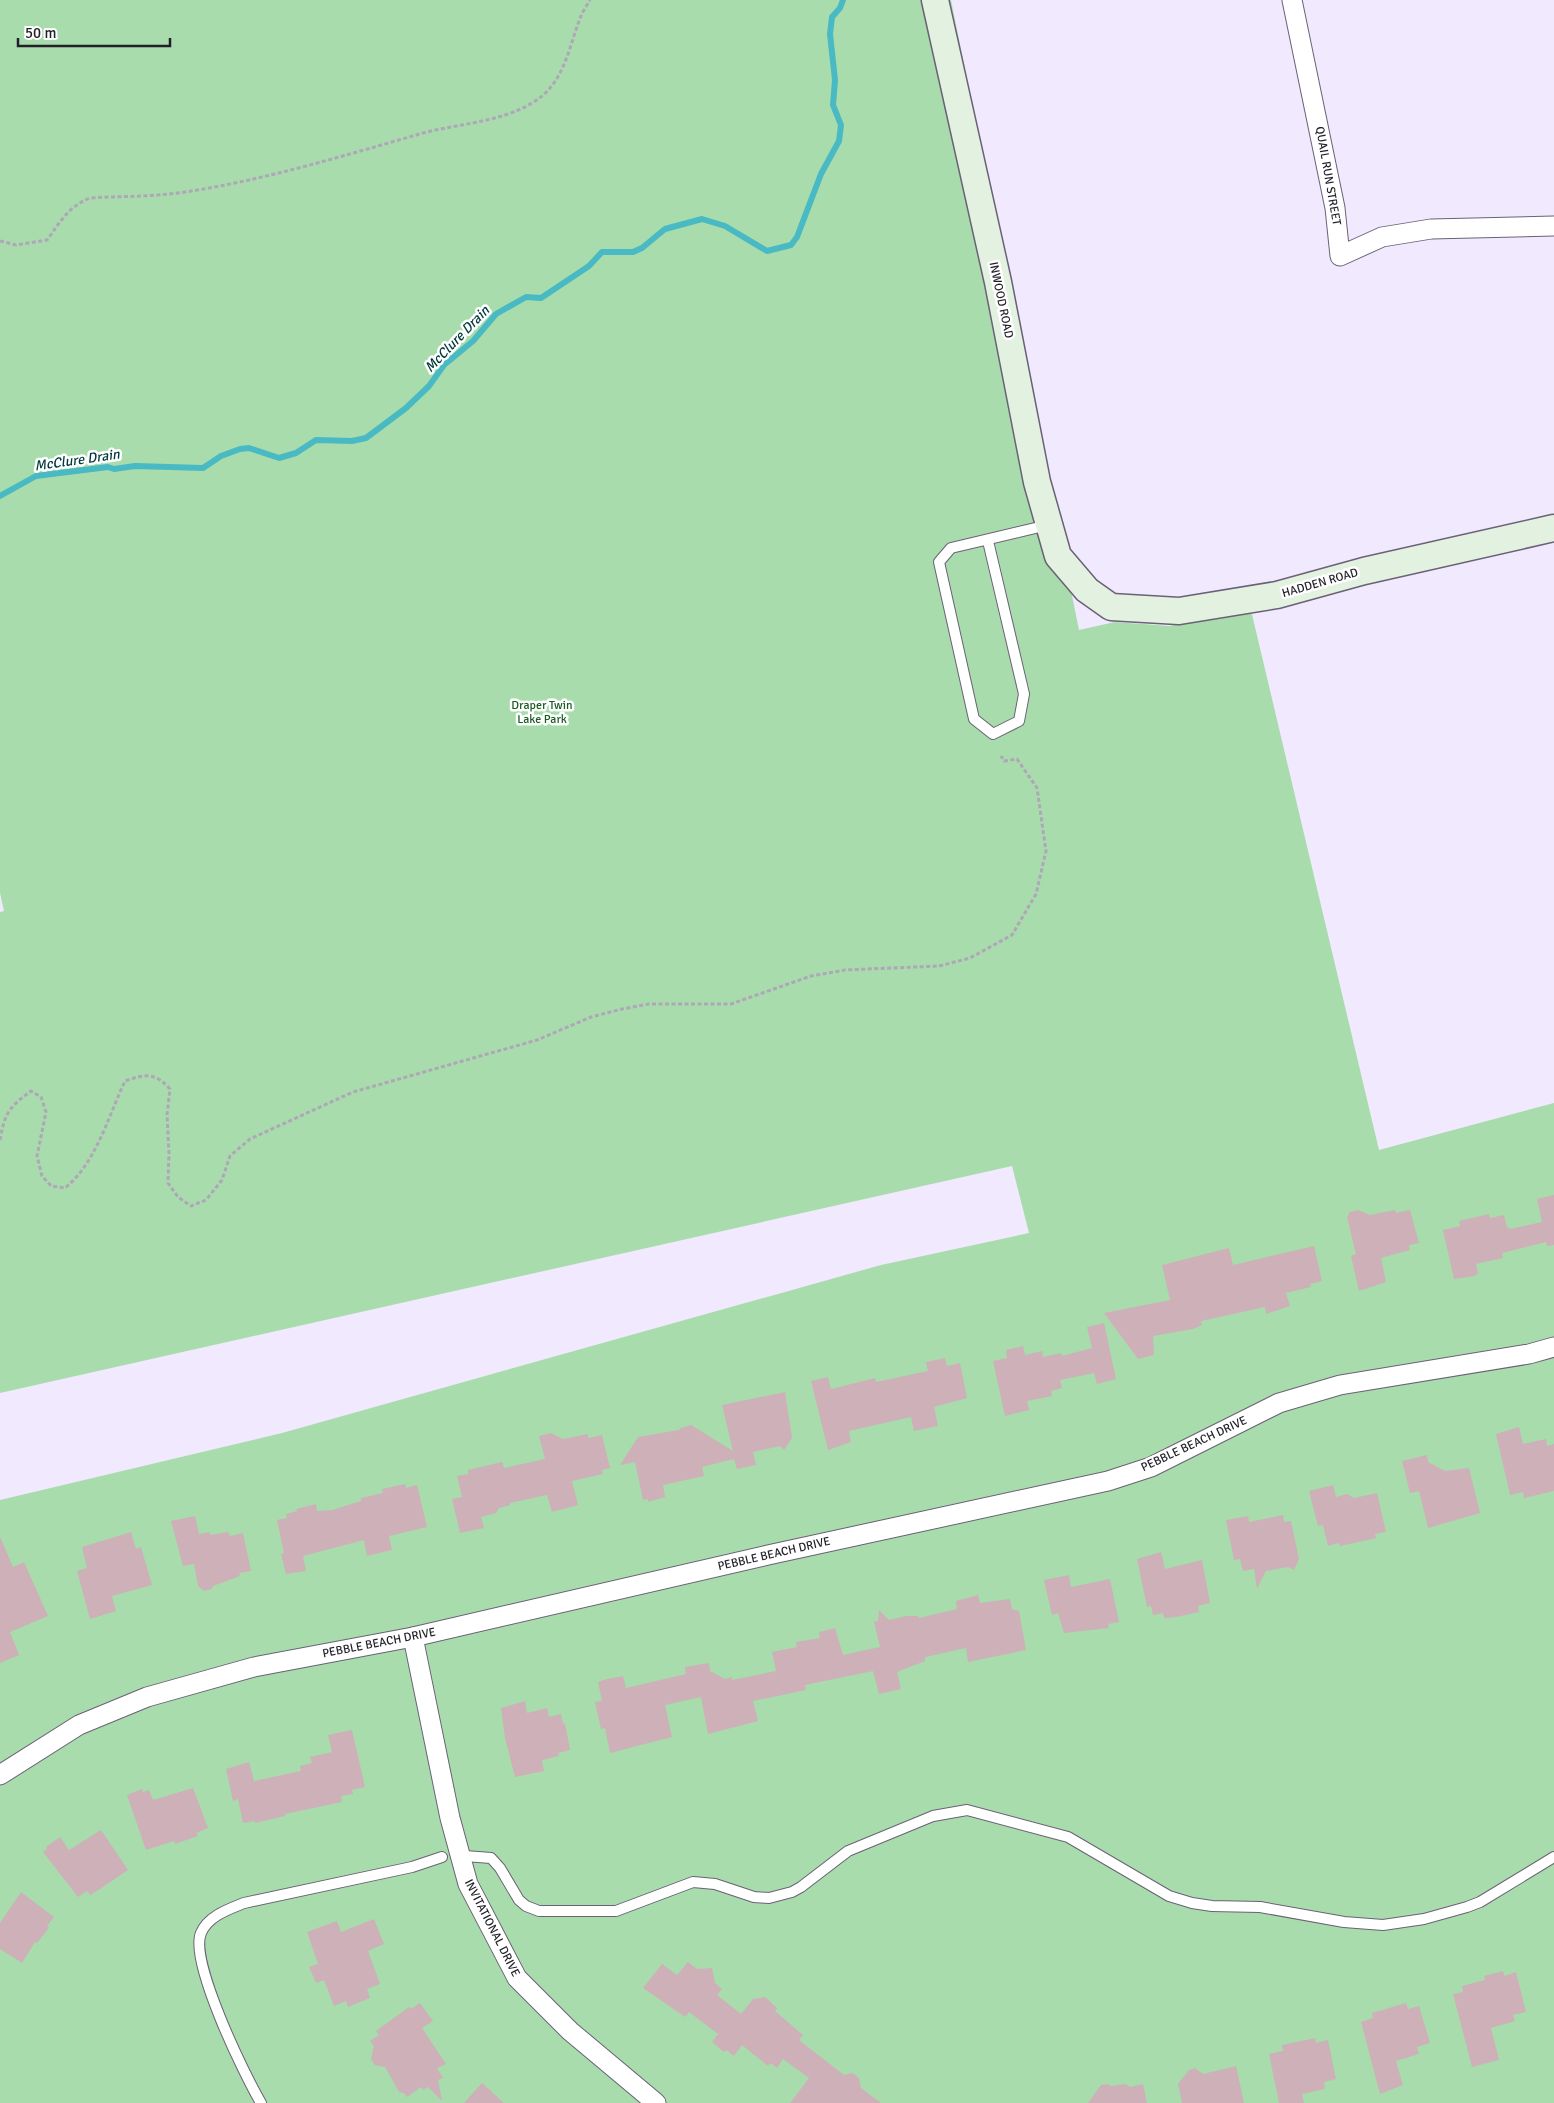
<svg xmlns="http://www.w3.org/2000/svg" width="1554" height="2103" font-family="Signika,sans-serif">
  <rect width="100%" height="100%" fill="#f1e9fd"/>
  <path fill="#a9dcac" d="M0,0H951L1079,630L1115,622L1170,626L1250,606L1379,1150L1554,1103V2103H0V1500L282,1433L881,1265L1029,1233L1012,1166L0,1393V912L4,911L0,893Z"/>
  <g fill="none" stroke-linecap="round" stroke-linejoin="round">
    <path stroke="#49bac3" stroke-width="6" d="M0,496L36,476L108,467L114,469L135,466L203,468L221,456L240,449L249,448L279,458L296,453L316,440L352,441L366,438L406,408L429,386L444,365L473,341L496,314L526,297L541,298L589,266L602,252H633L642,248L665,229L702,219L725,226L767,251L791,245L797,237L821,174L839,141L841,125L833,105L835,80L830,34L832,17L840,8L843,0"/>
  </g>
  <g fill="#cdb0b8">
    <path d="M1554,1195V1245L1547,1246L1546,1242L1502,1253L1503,1258L1476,1264L1478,1273L1475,1276L1454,1279L1443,1230L1460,1226L1459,1221L1489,1214L1490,1218L1504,1215L1507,1227L1510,1229L1542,1222L1537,1199Z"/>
    <path d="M1358,1210L1370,1215L1395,1210L1396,1213L1410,1210L1419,1243L1409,1245L1410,1250L1381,1258L1386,1282L1359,1291L1351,1256L1356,1254L1347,1217L1350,1212Z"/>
    <path d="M1314,1246L1322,1281L1310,1284L1311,1287L1286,1293L1290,1306L1266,1314L1265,1307L1201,1321L1202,1325L1193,1329L1153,1336L1154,1355L1138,1359L1104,1313L1170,1300L1162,1265L1229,1248L1233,1265Z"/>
    <path d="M1104,1323L1116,1379L1097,1384L1094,1373L1060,1380L1062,1388L1051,1391L1052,1396L1027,1401L1029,1410L1005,1416L993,1361L1007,1358L1006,1350L1023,1346L1025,1355L1042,1351L1043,1357L1061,1353L1062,1356L1092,1348L1087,1327Z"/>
    <path d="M945,1358L947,1366L960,1363L967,1398L934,1407L938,1426L914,1431L911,1417L849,1431L851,1442L828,1450L811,1381L828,1377L831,1389L875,1378L876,1382L928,1371L926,1362Z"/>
    <path d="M785,1392L792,1438L784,1450L780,1446L753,1452L756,1465L737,1469L734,1459L702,1467L704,1476L663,1485L665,1497L648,1502V1499L643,1500L635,1462L620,1465L638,1437L679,1430L681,1428L691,1425L733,1451L722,1405Z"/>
    <path d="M1519,1427L1523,1444L1546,1439L1547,1446L1554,1444V1491L1524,1498L1523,1492L1510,1495L1496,1434Z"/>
    <path d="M551,1433L563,1439L588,1434V1438L602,1435L610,1468L602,1470L603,1474L572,1481L578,1505L552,1512L547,1495L510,1503V1505L499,1508L496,1513L481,1517L484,1528L460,1533L452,1499L462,1497L457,1476L468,1474V1470L502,1462L504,1468L545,1459L539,1436Z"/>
    <path d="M1427,1455L1428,1462L1445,1471L1469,1468L1480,1513L1428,1528L1419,1491L1410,1493L1402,1461Z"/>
    <path d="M405,1484L406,1488L417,1485L427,1527L389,1536L392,1550L367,1556L364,1540L303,1556L306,1571L286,1574L281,1554L284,1553L277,1520L287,1518L286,1514L297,1511L296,1509L316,1504L317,1511L332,1510L361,1501V1498L383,1493L382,1489Z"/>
    <path d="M1333,1485L1336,1497L1347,1494L1354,1498L1377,1493L1386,1532L1375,1534L1376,1538L1340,1546L1339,1543L1328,1546L1323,1525L1318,1526L1309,1491Z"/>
    <path d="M1283,1515L1284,1522L1291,1521L1299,1559L1294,1570L1288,1567L1266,1571L1257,1589L1254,1569L1243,1571L1240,1559L1234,1560L1226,1520L1248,1516L1249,1522Z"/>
    <path d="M195,1516L199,1534L210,1532V1535L228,1532L230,1536L243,1533L251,1571L239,1573L240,1576L213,1586L212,1589L204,1591L198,1586L194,1564L183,1566L171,1521Z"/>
    <path d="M131,1532L136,1549L141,1547L152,1585L112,1596L116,1611L90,1619L77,1571L87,1568L82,1547Z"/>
    <path d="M0,1537L13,1567L24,1562L48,1616L10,1632L19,1655L0,1663Z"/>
    <path d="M1161,1552L1165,1569L1202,1560L1210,1603L1198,1606L1199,1612L1176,1617L1164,1618L1163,1613L1153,1615L1151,1606L1147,1607L1137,1559Z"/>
    <path d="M1069,1575L1071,1587L1110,1579L1119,1622L1108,1624L1109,1628L1064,1633L1058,1613L1052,1615L1044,1580Z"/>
    <path d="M978,1595L980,1603L1010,1599L1012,1609L1019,1611L1026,1650L968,1662L966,1648L925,1657V1661L897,1672L901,1689L879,1694L873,1671L805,1685L806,1690L753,1701L758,1721L708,1734L701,1697L665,1705L672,1737L610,1753L605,1728L601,1729L595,1702L602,1701L598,1682L607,1679L623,1676L626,1688L686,1674L685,1667L709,1663L710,1671L725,1679L732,1677V1680L776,1671L772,1652L797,1647L796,1642L820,1638L819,1632L835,1628L843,1655L880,1647L874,1622L878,1621L879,1610L889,1620L906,1616H918L919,1618L957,1609L956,1601Z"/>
    <path d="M525,1701L527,1713L547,1708L549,1717L561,1714L563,1724L565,1723L570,1750L558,1753L559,1756L542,1760L544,1771L515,1777L505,1738L501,1708Z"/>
    <path d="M352,1730L365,1787L352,1790L353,1794L341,1796L342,1802L285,1814V1816L255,1823V1821L243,1823L238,1799L233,1801L226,1769L249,1762L254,1781L301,1771L300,1766L312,1763L310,1757L332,1752L328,1735Z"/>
    <path d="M193,1788L208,1828L196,1833L198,1836L175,1844L174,1841L146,1850L127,1795L142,1789L143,1792L149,1790L153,1800Z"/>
    <path d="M101,1830L128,1870L100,1889L90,1895L87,1891L78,1897L43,1852L47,1849L46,1847L60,1837L69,1850Z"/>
    <path d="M21,1892L54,1917L47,1926L49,1928L37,1943L35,1942L22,1963L0,1949V1923Z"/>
    <path d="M374,1919L384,1944L368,1951L380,1984L367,1989L370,1998L348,2007L346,2001L334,2006L324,1980L316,1983L309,1967L318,1964L307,1932L337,1921L341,1932Z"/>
    <path d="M688,1962L697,1969L712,1968L715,1983L722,1989L717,1995L741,2014L753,1999L765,1997L777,2008L775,2011L803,2035L799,2040L844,2075L853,2073L859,2078L861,2088L881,2103H790L809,2078L783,2059L777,2068L771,2063L768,2066L742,2045L734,2056L726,2050L724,2052L712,2042L718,2034L689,2012L685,2017L643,1988L662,1964L677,1975Z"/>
    <path d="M1503,1971L1504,1976L1516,1972L1526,2012L1513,2015L1515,2021L1491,2028L1499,2060L1472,2067L1453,1994L1463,1992L1462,1986L1485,1980L1484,1976Z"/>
    <path d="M420,2003L433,2021L422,2028L446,2064L437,2068L443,2078L438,2080L442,2101L428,2087L423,2090L421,2087L407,2097L404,2093L399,2092L385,2067L375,2065L371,2059L374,2046L370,2041L379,2035L376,2031L409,2007L411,2009Z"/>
    <path d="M1406,2003L1408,2009L1419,2006L1430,2043L1417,2047L1419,2054L1396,2061L1403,2085L1380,2094L1361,2022L1373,2018L1372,2013Z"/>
    <path d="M1315,2038L1316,2043L1328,2040L1336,2079L1324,2082L1325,2089L1302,2094L1304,2103H1279L1269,2054L1283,2051L1282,2045Z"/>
    <path d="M1236,2066L1244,2103H1182L1178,2084L1189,2070L1195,2068L1203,2074Z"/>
    <path d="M482,2083L504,2103H464Z"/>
    <path d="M1108,2084L1111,2086L1125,2084L1130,2087L1143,2084L1147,2103H1088L1101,2085Z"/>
  </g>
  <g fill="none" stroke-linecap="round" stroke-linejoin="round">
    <defs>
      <g id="lane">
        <path d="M988,541L1024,694L1019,721L993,734L974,719L939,562L951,548L1048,525"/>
        <path d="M465,1856L491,1858L500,1868L519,1900L526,1906L539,1911H616L693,1882L715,1884L754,1897L769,1898L792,1892L801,1887L848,1851L933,1816L967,1810L1068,1837L1169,1896L1192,1903L1212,1906L1260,1907L1344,1922L1383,1925L1424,1919L1467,1907L1480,1902L1554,1857"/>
        <path d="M261,2103C244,2074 189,1961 201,1933C208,1916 229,1909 244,1903L412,1867L442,1857"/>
      </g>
      <g id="street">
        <path d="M1292,0L1335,208L1340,256L1382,237L1431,229L1554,226"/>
        <path d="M413,1637L450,1818L468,1884L517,1978L570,2031L656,2103"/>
        <path d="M0,1775L79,1725L147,1697L254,1667L413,1637L768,1555L1108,1481L1151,1467L1279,1403L1340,1385L1529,1354L1554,1347"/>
      </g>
      <path id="secondary" d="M935,0L998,282L1037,482L1058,556L1087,590L1111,607L1179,611L1277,595L1364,571L1554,528"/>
    </defs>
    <use href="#lane" stroke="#6a6176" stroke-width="12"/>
    <use href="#street" stroke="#6a6176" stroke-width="21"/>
    <use href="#secondary" stroke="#6a6176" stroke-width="29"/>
    <g stroke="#ada7b7" stroke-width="3" stroke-dasharray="4 2.5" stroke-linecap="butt">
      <path d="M0,241L16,245L47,240C60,222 69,206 90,198C122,196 153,197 185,192C260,181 343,156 416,135C452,124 500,123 532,103C565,84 568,48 581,16C583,11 587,5 590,0"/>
      <path d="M0,1140C5,1113 8,1108 31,1091L41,1097L46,1112L37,1156L42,1176L51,1186L65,1188C96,1163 108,1117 125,1081C145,1074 155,1072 170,1089L167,1115L169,1153L168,1183L178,1197L191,1206L206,1200L222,1180L230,1156L250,1139L353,1092L537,1040L591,1017L622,1009L649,1004H731L811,976L845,970L939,966L970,958L1012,935L1036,894L1046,851L1037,788L1017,759L1004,761L1001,756"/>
    </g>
    <use href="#lane" stroke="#fff" stroke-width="10"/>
    <use href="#street" stroke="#fff" stroke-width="19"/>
    <use href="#secondary" stroke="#e2f1e0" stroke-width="26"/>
  </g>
  <g text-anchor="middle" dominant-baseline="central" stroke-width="5" stroke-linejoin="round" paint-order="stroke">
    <g font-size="12" fill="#221f28" stroke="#fff">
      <text transform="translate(1328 176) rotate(80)">QUAIL RUN STREET</text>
      <text transform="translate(1001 300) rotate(78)">INWOOD ROAD</text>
      <text transform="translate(1320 583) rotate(-16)">HADDEN ROAD</text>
      <text transform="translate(1194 1444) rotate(-25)">PEBBLE BEACH DRIVE</text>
      <text transform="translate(774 1554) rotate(-13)">PEBBLE BEACH DRIVE</text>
      <text transform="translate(379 1643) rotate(-11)">PEBBLE BEACH DRIVE</text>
      <text transform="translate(492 1928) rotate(63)">INVITATIONAL DRIVE</text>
    </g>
    <g font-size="12" fill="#1a5a25" stroke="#fff">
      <text x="542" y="705">Draper Twin<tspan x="542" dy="14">Lake Park</tspan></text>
    </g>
    <g font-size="14" font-style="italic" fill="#00383b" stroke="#fff">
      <text transform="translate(457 339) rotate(-46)">McClure Drain</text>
      <text transform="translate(77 460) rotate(-8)">McClure Drain</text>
    </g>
  </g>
  <path d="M18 38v8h152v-8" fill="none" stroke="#221f28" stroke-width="2.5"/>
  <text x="25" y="38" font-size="15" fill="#221f28" stroke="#ffffff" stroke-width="4" paint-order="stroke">50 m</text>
</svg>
